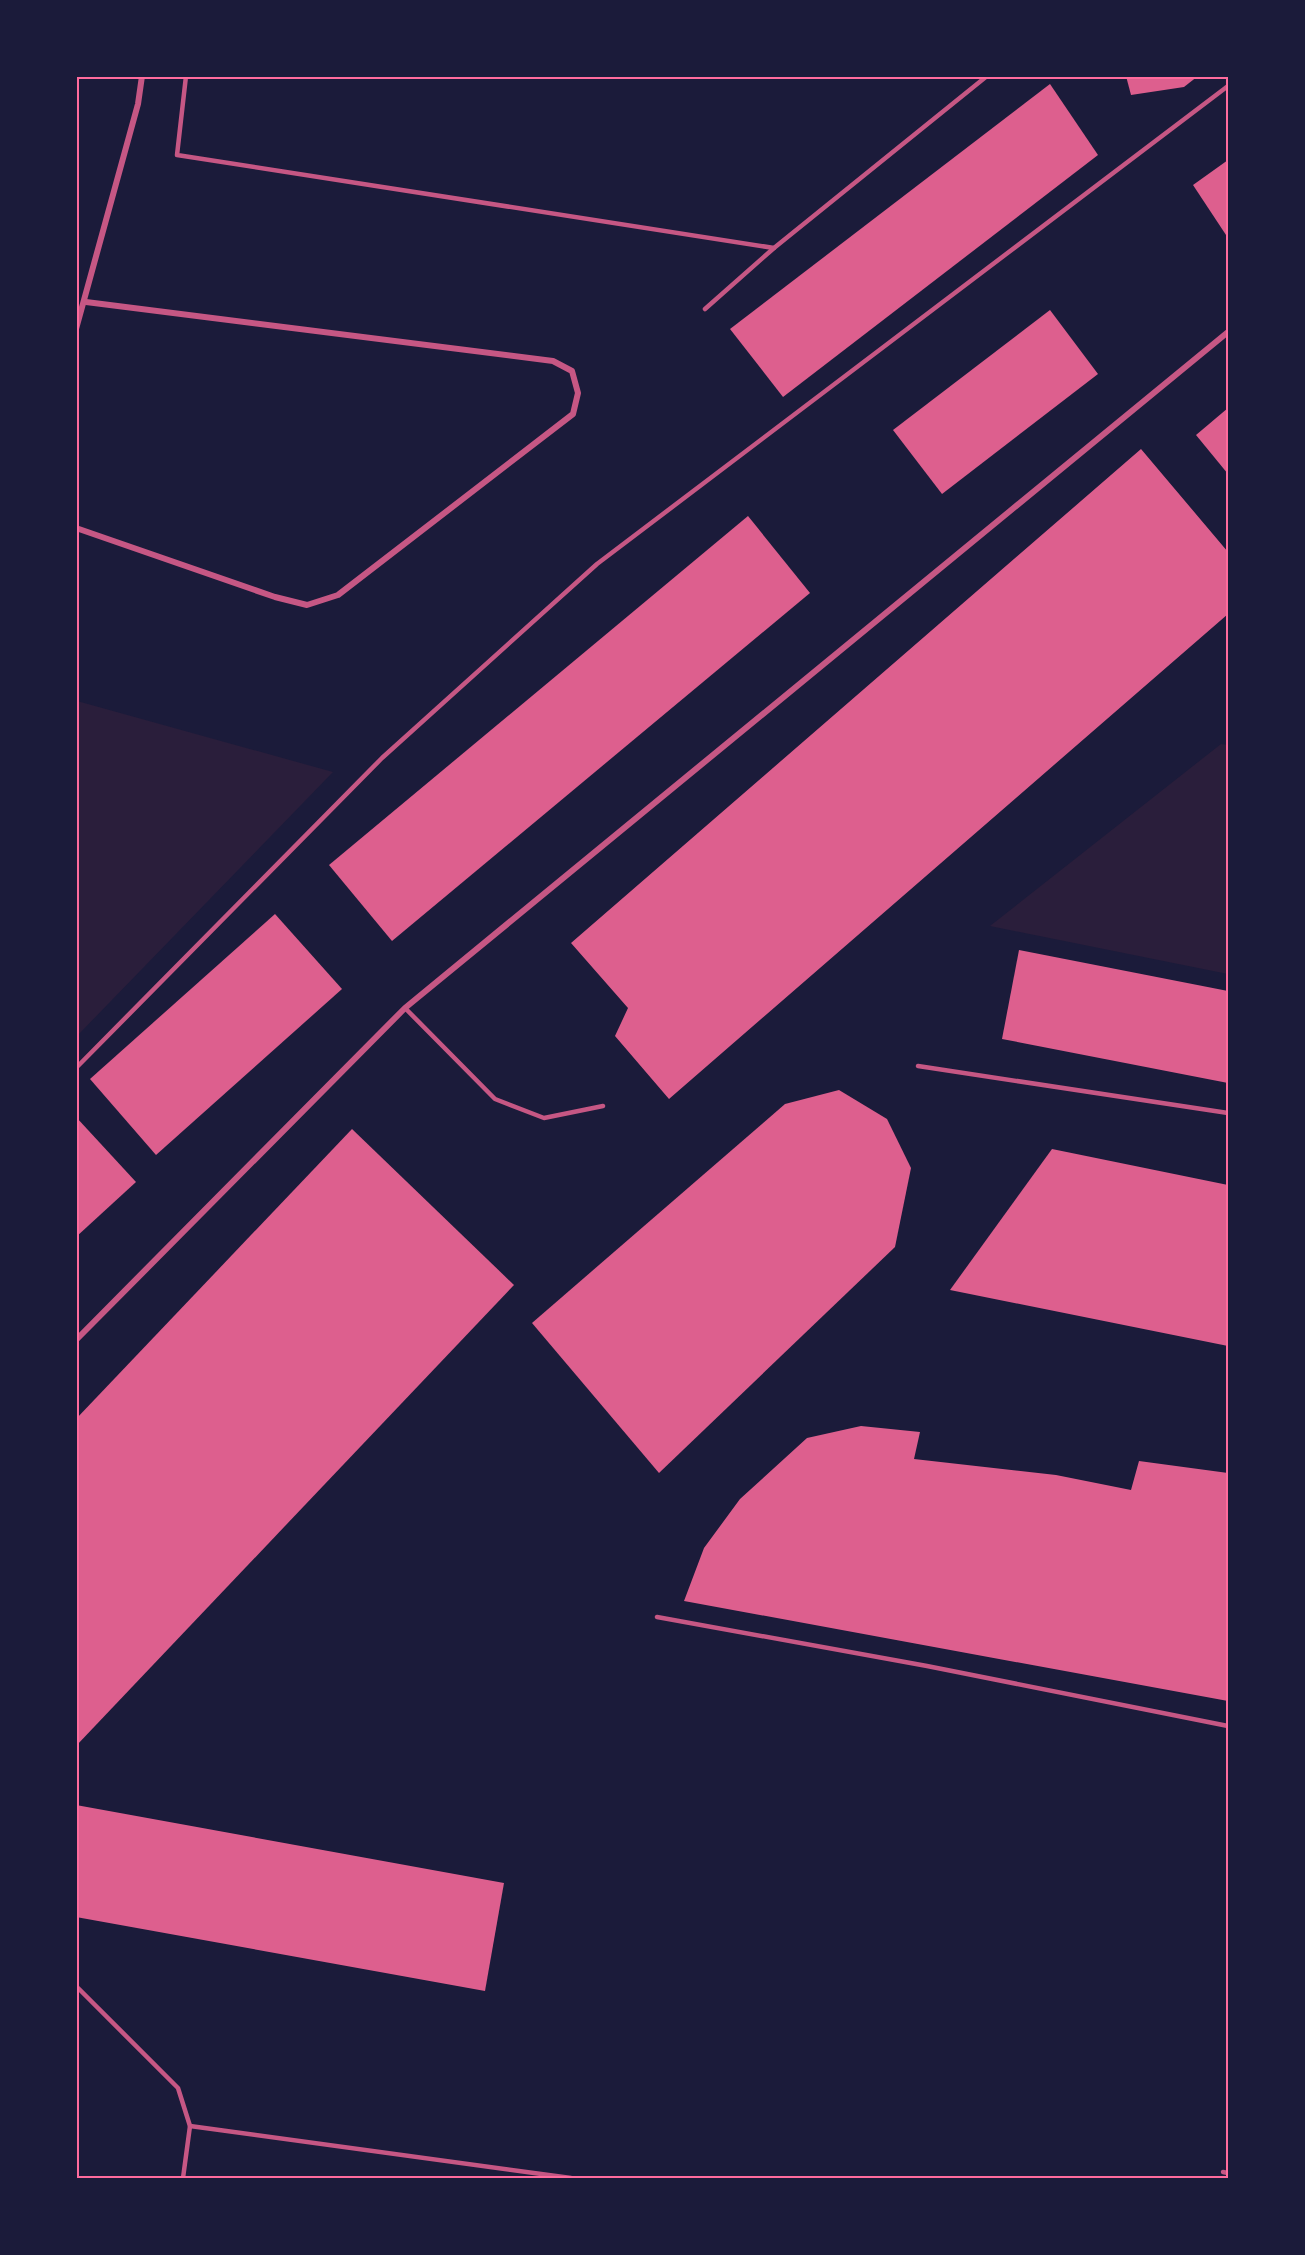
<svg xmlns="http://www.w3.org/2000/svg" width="1305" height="2255" font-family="'Times New Roman',serif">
  <rect width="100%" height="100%" fill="#1b1b3a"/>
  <g fill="#2a1e3b">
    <path d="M77,701L333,772L77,1036L76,701Z"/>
    <path d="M1221,744L1228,745V974L990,926Z"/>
  </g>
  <g fill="#dd5f8e">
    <path d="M1126,76H1198L1184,87L1131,95Z"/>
    <path d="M1050,84L1098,155L783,397L730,329Z"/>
    <path d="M1228,160V238L1193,185Z"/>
    <path d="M1050,310L1098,374L942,494L893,430Z"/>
    <path d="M1228,408V474L1196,435Z"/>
    <path d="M1141,449L1228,552V614L669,1099L615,1036L628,1008L571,943Z"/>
    <path d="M748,516L810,593L392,941L329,865Z"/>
    <path d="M275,914L342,989L156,1155L90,1079Z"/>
    <path d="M1019,950L1228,991V1083L1002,1039Z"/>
    <path d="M839,1090L887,1119L911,1168L895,1247L659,1473L532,1323L785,1104Z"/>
    <path d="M76,1117L136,1182L76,1237Z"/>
    <path d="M352,1129L514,1285L76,1746V1419Z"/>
    <path d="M1052,1149L1228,1185V1346L950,1290Z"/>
    <path d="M861,1426L920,1432L914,1459L1056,1475L1131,1490L1139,1461L1228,1473V1701L684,1601L704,1548L740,1499L807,1438Z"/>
    <path d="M76,1805L504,1883L485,1991L76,1917Z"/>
  </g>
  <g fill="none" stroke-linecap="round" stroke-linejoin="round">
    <g stroke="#c65784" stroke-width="4.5">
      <path d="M186,76L177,155L774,248"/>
      <path d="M705,309L774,248L987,76"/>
      <path d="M405,1008L495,1099L544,1118L603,1106"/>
      <path d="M918,1066L1228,1113"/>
      <path d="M76,1068L382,758L597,564L1228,86"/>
      <path d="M657,1617L927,1666L1228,1726"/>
      <path d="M76,1986L178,2088L190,2126L183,2178"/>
      <path d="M190,2126L571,2178"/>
      <path d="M1223,2172L1228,2173"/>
    </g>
    <g stroke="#c65784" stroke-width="6">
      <path d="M76,329L138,104L142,76"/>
      <path d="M76,528L275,597L307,605L338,595L573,414L578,393L572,371L553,361L86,302"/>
      <path d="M76,1340L405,1008L1228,332"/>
    </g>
  </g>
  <rect width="1305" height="2255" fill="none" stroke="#1b1b3a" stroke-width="156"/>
  <rect x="78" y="78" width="1149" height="2099" fill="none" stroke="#ff6b9d" stroke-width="2"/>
</svg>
